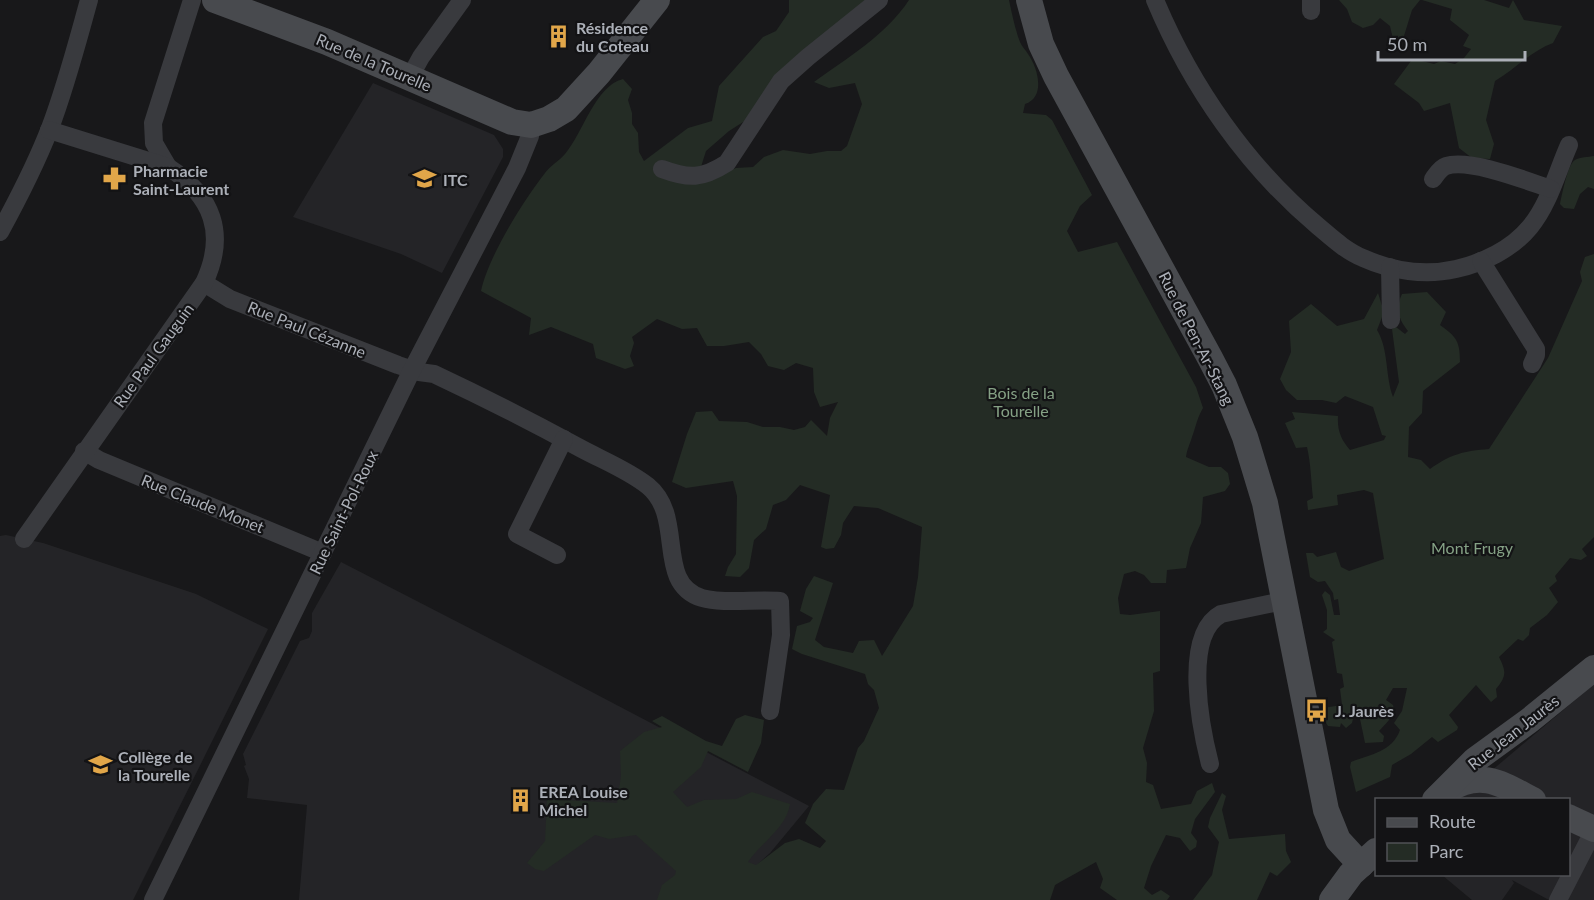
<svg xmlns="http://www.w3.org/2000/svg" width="1594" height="900" font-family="Lato,sans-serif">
  <rect width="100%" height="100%" fill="#18181a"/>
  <g fill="#242427">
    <path d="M373,83L494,135L503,149V157L442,273L401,254L293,217Z"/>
    <path d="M6,535L43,543L196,594L268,629L133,900H0V536Z"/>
    <path d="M341,562L510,649L809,806L770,853L719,900H299L307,805L247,798L249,779L244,766L246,765L243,754L300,641L309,638L312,631V613Z"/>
    <path d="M1594,684V900H1549L1512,880L1514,883L1502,900H1472L1442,875L1568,874V800L1458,799Z"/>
  </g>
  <g fill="#242c25">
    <path d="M789,0H868L751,117L729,131L706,151L700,170L715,177L736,168L753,167L764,157L783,150L810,154L827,151H841L847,146L862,104L855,83L829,88L814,82C847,58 886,35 909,0H1009C1012,14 1015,29 1020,42C1022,47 1026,50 1028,54C1038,68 1046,97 1025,104L1023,113L1046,115L1052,120L1092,195L1080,206L1067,231L1078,252L1117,242L1196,387L1203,408C1197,418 1196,426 1192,437C1190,444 1187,449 1186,457L1209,467H1221L1228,473L1230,484L1225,491L1203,497L1201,523L1190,548L1186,568L1167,570L1166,583H1151L1144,575L1135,571L1124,574L1118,598L1120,614L1130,615L1160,611V671L1153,673L1154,711L1143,748L1147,763L1146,782L1153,785L1161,809L1191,804L1197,791L1212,783L1215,792L1195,819L1191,833L1197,841L1196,847L1190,851L1180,838L1166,835L1151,866L1144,888L1152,895L1161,890L1170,896L1167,900H1117L1100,888L1103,879L1096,862L1055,885L1050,900H657L662,885L675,875L676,871L636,835L609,839L595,835L544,871L535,869L527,863L545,841L547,799L617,803L621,776L620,751L644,732L662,727L652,721L662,716L706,741L722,746L736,719L745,715L764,720L761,743L748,772L708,751L701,767L673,792L687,807L704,800L736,799L752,792L790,804C787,827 760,844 748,862L756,865L785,843L799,839L820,848L826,841L805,823L813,804L826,789L844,790L858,748L864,741L879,708L874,690L868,684L865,674L802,654L792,649L797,626L810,622L813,618L800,611L806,589L814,576L833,583L815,640L824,647L853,653L859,641L874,640L882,656L913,606L918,577L922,527L878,508L854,506L843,523L841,535L834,548L826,549L821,547L830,495L800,485L786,500L773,505L766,529L754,540L749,568L740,577L725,576L728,567L736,554L737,496L733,481L686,488L672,482L687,434L696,412L712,411L719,421L747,422L763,427H780L794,430L805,427L811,420L827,436L830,418L838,402L820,407L814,392L813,368L796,363L784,370L768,366L761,354L749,342L724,346H707L697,328L682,329L657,319L632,337L634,343L630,356L634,366L625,369L596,358L593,344L551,327L529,335L531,318L481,291C489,255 522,203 545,173C550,166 559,161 565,154C583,133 595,86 623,79L632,89L628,100L632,113V124L638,133L639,152L644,161L688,128L712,121L719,86L763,37L776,31L789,12Z"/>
    <path d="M1339,0H1420L1412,10L1403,39H1393L1390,26L1380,18L1373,25L1363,28L1352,22L1347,9Z"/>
    <path d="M1422,0H1484L1509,8L1513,0L1524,20L1562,26L1553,43C1531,51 1515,69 1495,81L1486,120L1494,144L1490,159L1472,158L1459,148L1450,103L1424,111L1419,103L1394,84L1411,61L1418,60L1434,64L1441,61L1455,64L1464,58L1471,49L1463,46L1469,35L1450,20L1452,9Z"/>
    <path d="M1594,156V189L1588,187L1580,194L1574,209L1564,208L1560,204C1562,195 1568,163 1575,160C1580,157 1588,157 1594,156Z"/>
    <path d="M1594,254V537L1582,549L1587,556L1581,560L1570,558L1555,576L1557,581L1549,588L1558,602L1547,615L1530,628L1529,635L1523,641L1518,639L1499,657C1506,671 1507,676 1496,689L1497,697L1491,702L1476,685L1449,715L1458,727L1457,730L1438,742L1432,737L1411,754L1392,765L1390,777L1356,792L1350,767L1351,762C1371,754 1392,752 1400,730L1394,723L1402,711L1407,688H1393L1386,700L1393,705C1396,715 1386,723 1379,731L1384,736L1383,742L1365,743L1359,714H1354L1352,723L1346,728L1341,723L1340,727L1328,726C1324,720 1319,716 1323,708L1342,705L1340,689L1344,687L1342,674L1337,673L1332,642L1335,640L1323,632L1327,629V610L1322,595L1325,591L1330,595L1334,615H1340L1338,599L1334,600L1333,593L1325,581L1318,582L1310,577L1306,553H1313L1317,557L1336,552L1341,567L1349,571L1384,559L1373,493L1364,490L1337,495L1338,505L1308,510L1307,501L1313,498C1311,481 1311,464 1307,447L1296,448L1285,423L1295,419L1292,412L1338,416C1337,430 1341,440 1350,450L1384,440L1386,436L1382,435L1373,407L1345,396L1336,403L1322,400H1297L1286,390L1280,379L1291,352L1289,321L1311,304L1337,326L1364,319L1378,293L1384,312L1377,330C1389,350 1385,375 1393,397L1399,382L1392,329L1396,327L1405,334L1408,331C1399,320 1395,309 1402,294L1427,292L1446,312L1440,325C1457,337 1460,342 1460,362L1423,391L1422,413L1409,427L1408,457L1421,460L1430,469C1451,454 1464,451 1489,449L1548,358L1582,281L1580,272L1585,257Z"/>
    <path d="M1222,793L1226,796L1222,810L1229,839L1285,834L1286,851L1291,862L1277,876L1270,872L1257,900H1193L1212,875L1219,842L1208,827L1210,818Z"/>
  </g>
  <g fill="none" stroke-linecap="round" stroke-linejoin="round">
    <g stroke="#393a3e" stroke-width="18">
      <path d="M1155,0C1191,86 1247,167 1319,227C1332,238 1346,251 1363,258C1392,271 1425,276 1456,269C1483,263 1512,249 1530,227C1549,204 1557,172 1569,145"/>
      <path d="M1311,11V0"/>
      <path d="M410,77L421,57L462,0"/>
      <path d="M168,167L154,143L153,123L192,0"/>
      <path d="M662,169C689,179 702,179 727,163L781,81L808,57L879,0"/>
      <path d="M1433,179C1437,174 1440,168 1446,166C1469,158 1527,181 1551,189"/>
      <path d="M0,232C18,199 36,164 50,128C66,86 77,43 89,0"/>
      <path d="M1481,261L1536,349V355L1532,364"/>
      <path d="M1390,267L1391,320"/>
      <path d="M204,283L230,299L398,365L419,372L434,374C483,397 532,422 580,448C602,460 628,470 648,486C686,517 654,583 702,598C722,604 757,599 780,601L781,635L770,711"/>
      <path d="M84,451L99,460L323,553"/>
      <path d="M24,539L204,283C227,234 213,196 168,167L49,130"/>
      <path d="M557,555L517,534L564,439"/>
      <path d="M1210,764C1201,729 1182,635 1221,614L1283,601"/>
      <path d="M153,900L412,370L517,168L530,136L531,125"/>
      <path d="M1558,900L1594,830"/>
    </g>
    <g stroke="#484a4e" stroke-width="26">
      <path d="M215,0L327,42L512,122L531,125L549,119L566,109L599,73L657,0"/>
      <path d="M1029,0L1041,44L1056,76L1210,358L1224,385L1245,437L1265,503L1326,810L1338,840L1361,865"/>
      <path d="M1448,790C1481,769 1502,784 1533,800"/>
      <path d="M1435,800L1475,760L1530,720L1594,668"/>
      <path d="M1568,817L1594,829"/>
      <path d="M1332,900L1351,874L1376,851"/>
    </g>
  </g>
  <defs>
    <symbol id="building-bare" viewBox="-9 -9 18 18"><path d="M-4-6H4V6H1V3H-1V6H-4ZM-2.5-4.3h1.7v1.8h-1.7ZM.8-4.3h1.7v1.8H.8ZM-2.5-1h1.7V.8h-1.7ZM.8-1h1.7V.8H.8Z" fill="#e1a649" stroke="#131315" stroke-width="2.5" paint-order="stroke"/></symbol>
    <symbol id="pharmacy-bare" viewBox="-9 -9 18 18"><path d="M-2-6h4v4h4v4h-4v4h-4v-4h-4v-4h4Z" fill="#e1a649" stroke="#131315" stroke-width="2.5" paint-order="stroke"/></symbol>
    <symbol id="school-bare" viewBox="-9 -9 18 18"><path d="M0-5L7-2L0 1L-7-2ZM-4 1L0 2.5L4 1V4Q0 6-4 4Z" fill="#e1a649" stroke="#131315" stroke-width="2.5" paint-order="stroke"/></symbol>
    <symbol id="bus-bare" viewBox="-9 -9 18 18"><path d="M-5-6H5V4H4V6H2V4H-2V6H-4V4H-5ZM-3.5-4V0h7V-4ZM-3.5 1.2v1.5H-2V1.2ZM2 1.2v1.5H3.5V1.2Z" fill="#e1a649" stroke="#131315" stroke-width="2.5" paint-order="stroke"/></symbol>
  </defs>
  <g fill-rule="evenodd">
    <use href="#building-bare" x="542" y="20" width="33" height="33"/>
    <use href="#pharmacy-bare" x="98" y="162" width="33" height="33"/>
    <use href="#school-bare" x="408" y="162" width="33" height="33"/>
    <use href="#bus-bare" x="1300" y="694" width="33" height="33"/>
    <use href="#school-bare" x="84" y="748" width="33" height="33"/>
    <use href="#building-bare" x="504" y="784" width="33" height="33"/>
  </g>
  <g text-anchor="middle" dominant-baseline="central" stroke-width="4.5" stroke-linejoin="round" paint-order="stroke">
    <g font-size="16" font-weight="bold" fill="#acb0b8" stroke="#131315" text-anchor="start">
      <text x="576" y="27">Résidence<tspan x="576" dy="18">du Coteau</tspan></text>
      <text x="133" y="170">Pharmacie<tspan x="133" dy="18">Saint-Laurent</tspan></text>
      <text x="443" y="179">ITC</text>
      <text x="1335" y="710">J. Jaurès</text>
      <text x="118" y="756">Collège de<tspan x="118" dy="18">la Tourelle</tspan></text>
      <text x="539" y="791">EREA Louise<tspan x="539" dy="18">Michel</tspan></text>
    </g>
    <g font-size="16" fill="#acb0b8" stroke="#131315">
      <text transform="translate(374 62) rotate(23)">Rue de la Tourelle</text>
      <text transform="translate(307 329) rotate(22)">Rue Paul Cézanne</text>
      <text transform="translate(1197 338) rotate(63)">Rue de Pen-Ar-Stang</text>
      <text transform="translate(153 355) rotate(-54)">Rue Paul Gauguin</text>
      <text transform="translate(203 503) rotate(22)">Rue Claude Monet</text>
      <text transform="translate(343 512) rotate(-64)">Rue Saint-Pol-Roux</text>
      <text transform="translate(1513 732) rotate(-38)">Rue Jean Jaurès</text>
    </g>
    <g font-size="16" fill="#85a185" stroke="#131315">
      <text x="1021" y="392">Bois de la<tspan x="1021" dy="18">Tourelle</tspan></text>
      <text x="1472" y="547">Mont Frugy</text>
    </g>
  </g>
  <rect x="1375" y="798" width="195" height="78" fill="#131315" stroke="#505256" stroke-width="1.5"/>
  <rect x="1387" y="818" width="30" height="9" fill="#484a4e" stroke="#505256" stroke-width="1.5"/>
  <text x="1429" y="828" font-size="18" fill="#acb0b8">Route</text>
  <rect x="1387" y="843" width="30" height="18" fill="#242c25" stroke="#505256" stroke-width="1.5"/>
  <text x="1429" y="858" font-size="18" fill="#acb0b8">Parc</text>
  <path d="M1378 51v9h147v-9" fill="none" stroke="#acb0b8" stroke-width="3"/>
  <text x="1387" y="51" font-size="18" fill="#acb0b8" stroke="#131315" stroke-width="4.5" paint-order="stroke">50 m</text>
</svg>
